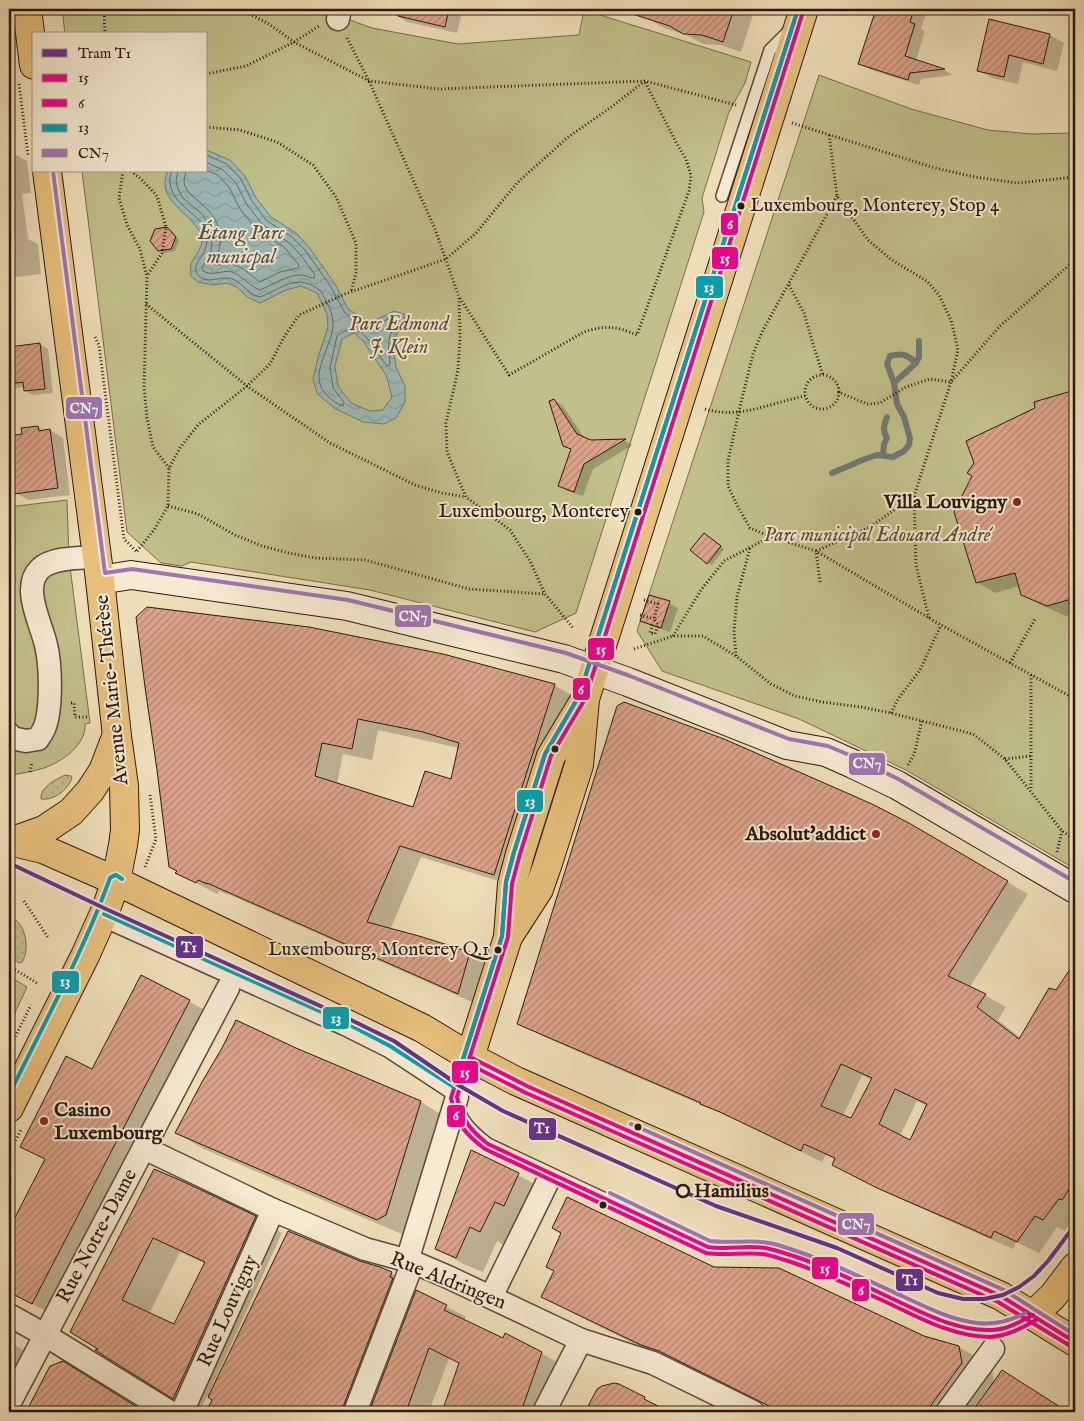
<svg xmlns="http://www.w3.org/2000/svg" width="1084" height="1421" font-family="'IM FELL English',serif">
  <defs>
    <pattern id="garden-dots" width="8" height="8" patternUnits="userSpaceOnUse" patternTransform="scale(1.25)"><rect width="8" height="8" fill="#c1c08a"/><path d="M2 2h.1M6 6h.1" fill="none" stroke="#a6a476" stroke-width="1.8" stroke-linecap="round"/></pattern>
    <pattern id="water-waves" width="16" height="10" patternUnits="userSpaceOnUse" patternTransform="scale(1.25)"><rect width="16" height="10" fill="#9dbab8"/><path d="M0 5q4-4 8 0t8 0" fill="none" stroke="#879f9d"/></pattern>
    <pattern id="building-hatch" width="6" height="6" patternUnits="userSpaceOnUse" patternTransform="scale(1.25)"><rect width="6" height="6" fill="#dda38a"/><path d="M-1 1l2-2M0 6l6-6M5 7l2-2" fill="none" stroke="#b3846f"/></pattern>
  </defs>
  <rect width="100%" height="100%" fill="#efdfb9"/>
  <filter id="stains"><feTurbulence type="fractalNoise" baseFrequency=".004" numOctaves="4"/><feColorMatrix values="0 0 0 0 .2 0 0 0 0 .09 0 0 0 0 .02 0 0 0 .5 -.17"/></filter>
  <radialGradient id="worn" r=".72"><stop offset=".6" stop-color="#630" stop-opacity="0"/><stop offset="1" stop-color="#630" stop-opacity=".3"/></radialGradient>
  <g fill="#c1c08a" stroke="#766c4c">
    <path d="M62,9H320L372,28L458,44L579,35L584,10L751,62L745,83L729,112L702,198L704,212L576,613L535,632L370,590L191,562L182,566L161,563L127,532L82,171H206V34H65Z"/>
    <path d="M819,75L911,109L988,130L1031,134L1075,133V869L906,770L799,719L662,671L637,631Z"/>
    <path d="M67,500L69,559L90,723L85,724C87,744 62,762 44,768C33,772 20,773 9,776V507Z"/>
    <path d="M9,976L27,987L9,1026Z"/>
  </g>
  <g fill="url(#garden-dots)" stroke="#766c4c">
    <path d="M65,775L71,776L72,778C68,790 53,801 41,799C40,787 55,780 65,775Z"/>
    <path d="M13,918C26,925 30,950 22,962L19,963C5,956 9,935 9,922L11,919Z"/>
  </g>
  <path fill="url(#water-waves)" stroke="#6f7974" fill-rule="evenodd" d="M206,150L230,160L245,176L256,198L271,217L296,233L309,247L335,284L348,309L365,320H375L394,311L404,314L405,322L396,335L393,348L396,367L405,386V402L396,418L384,424L363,422L334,408L317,393L313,379L319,354L328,327L327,314L317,293L301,286L286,290L260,303L247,297L237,287L227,283L213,285L198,282L191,276C191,272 190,268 191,264C195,254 204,248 202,236C202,234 199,230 198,229C186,210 155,198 168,171H206ZM354,333L363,341L386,375L392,397L383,410L370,411L351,403L338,386L335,366L342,339Z"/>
  <g fill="#0003" fill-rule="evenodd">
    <path d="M396,9H463L457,33L407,22L394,14Z"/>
    <path d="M648,9H755L741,52L721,45L703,44L687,35L664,28L645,17Z"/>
    <path d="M871,9H927L921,29L925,31L916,61L944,70L953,75L921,79L919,85L871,70L860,64L876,12Z"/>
    <path d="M990,21L1050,35L1064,43L1057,71L1023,62L1018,84L992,78L978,70Z"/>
    <path d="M9,151L27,161L31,193L22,194L28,239L38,244L41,274L9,278Z"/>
    <path d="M167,228L172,231L179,240L175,251L164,253L159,250Z"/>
    <path d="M40,344L48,349L53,393L33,395L25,391V387L9,389V348Z"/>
    <path d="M1075,391V613L1066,616L1041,605L1022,594L1020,586L995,593L977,582L1037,409L1035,403Z"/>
    <path d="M554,400L563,406L585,439L590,441H625L633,445L593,469L583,496L568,491L559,486L572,449Z"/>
    <path d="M38,427L45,431L50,430L63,438L70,495L28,500L16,493L15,486L9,485V452H10L9,437L23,435Z"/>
    <path d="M708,537L724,549L712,565L708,563Z"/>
    <path d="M669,603L678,608L670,632L651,626L642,621Z"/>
    <path d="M554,685L575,697L515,886L421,857L390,930L469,953L490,965L479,1005L228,894V895L219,891L217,894L177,873L178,870L146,687ZM378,730L459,748L452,781L414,809L337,784L343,754L372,760Z"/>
    <path d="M908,824L1028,894L970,987L1006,1007L998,1020L1021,1038L1056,992L1075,964V1217L1065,1231L1057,1227L1039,1253L1016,1242L1013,1249L900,1199L855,1177L836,1160L826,1155L822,1162L743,1123L540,1035L519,1023ZM862,1075L872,1080L852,1120L843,1116ZM917,1101L927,1106L910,1141L900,1136Z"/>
    <path d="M142,977L205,1010L48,1312L9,1292V1232L46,1160L38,1155L92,1071Z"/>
    <path d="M295,1049L421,1102L449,1119L406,1236L204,1149L176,1133Z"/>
    <path d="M472,1152L518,1175L545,1190L506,1246L497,1241L483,1272L463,1264L436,1248Z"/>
    <path d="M154,1171L255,1217L282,1233L209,1393L211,1394L359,1262L391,1273L411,1284L364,1412H208L214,1399L208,1395L199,1412L98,1351ZM180,1252L206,1264L175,1326L149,1314Z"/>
    <path d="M714,1268L924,1337L959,1347L992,1366L994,1383L1028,1387L1068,1412H780L693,1370L675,1364L576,1315L543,1296Z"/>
    <path d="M417,1291L466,1317L464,1321L503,1339L541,1353L560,1364L544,1412H443L460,1363L449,1358L429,1412H370Z"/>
    <path d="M9,1342L23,1350L26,1359L9,1392Z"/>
    <path d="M51,1367L83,1374L144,1412H28Z"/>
    <path d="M598,1390L644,1399L669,1412H586Z"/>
  </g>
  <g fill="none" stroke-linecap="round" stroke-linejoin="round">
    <g stroke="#646964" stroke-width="1">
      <path d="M172,171C171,175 169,178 170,182C172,207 202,213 207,234C208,238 206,248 204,252C201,259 190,268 199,276C208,284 218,277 228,278C238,279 243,287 250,292C253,295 256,296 260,297C283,288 297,272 321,291C327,303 334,313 333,327C331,348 307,377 327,395C332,400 336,404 343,406L344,402L333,388L330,367L337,336C341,333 350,327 356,329C365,331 380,357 386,365L389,366L390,363C389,353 387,343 391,333C394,328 398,324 400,318L395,316L375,325L363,324L345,313L331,287L305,250L292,237L267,221L252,201L241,179L227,164L206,155"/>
      <path d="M178,171L176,181L178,189L183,198L203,215L213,232L211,252L202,268L203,271C207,273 211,274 215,273C221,273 226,270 232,272C243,276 249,286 260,290C273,285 287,274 303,275C307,276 310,278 314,278L315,275L300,254L288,242L263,225L247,205L236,183L223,170L206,162"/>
      <path d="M186,171C185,177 183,182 185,186C189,196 200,201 207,209C221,223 225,244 214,262L215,265C219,265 223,264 228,264C241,264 250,275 260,282L280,272L298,268L299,265L284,247L257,230L240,209L229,187L218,175L206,170"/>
    </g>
    <g stroke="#6f7974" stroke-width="6">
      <path d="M894,383L887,364L890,356C902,353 907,354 916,363"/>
      <path d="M883,455L884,444L887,438C882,430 884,425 887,417"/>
      <path d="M832,473L865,459L877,455L893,457L904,451L909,445L910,438L907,428L904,417L897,404L894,383L916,363L919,357V341"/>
    </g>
  </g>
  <g fill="url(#building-hatch)" stroke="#2a180f" fill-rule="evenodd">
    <path d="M398,9H449L445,27L398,16Z"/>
    <path d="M629,9H734L723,42L702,35L683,34L670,26L629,13Z"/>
    <path d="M876,9H914L910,22L915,24L905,56L945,69L910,73L908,80L858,64Z"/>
    <path d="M989,19L1050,34L1043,64L1009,55L1004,77L977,71Z"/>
    <path d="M167,227L176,237L171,249L158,251L150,241L155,229Z"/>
    <path d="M40,343L45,389L24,391L23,382L9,384V347Z"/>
    <path d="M1075,390V598L1047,606L1021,595L1015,573L976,583L954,512L972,476L967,473L974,463L966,441L1035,408L1034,402Z"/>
    <path d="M554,399L577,434L591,440L626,439L584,464L574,492L558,486L571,449L563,446L549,401Z"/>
    <path d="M38,426L39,431L50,429L58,488L14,494L12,478L9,479V436L22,434L21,428Z"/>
    <path d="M704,533L721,546L707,564L690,550Z"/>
    <path d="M649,595L670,601L661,628L640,621Z"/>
    <path d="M147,607L309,627L443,654L555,684L494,875L400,846L367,922L419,936L470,952L458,994L207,883V884L198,880L196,883L175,873L177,871L169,867L157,770L145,687L136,617ZM358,719L423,732L459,743L451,779L425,771L413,807L315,776L322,743L352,749Z"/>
    <path d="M624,702L724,739L872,804L909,823L1008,881L948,976L986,994L977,1007L1019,1039L1049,988L1056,990L1075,962V1181L1062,1200L1059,1199L1043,1220L1035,1216L1017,1242L994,1231L991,1238L967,1227L877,1188L832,1165L835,1158L804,1144L801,1151L720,1112L700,1104L701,1103L517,1024L617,706ZM841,1064L872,1078L851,1118L821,1106ZM895,1089L927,1104L910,1140L879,1124Z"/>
    <path d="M141,975L190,1000L32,1304L9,1292V1229L45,1159L20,1147L66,1056L92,1069Z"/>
    <path d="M236,1020L296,1048L421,1101L386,1215L377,1220L175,1133L202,1082L222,1048Z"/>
    <path d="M471,1150L519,1173L504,1206L495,1202L480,1232L470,1227L456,1258L435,1249Z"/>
    <path d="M154,1169L182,1181L256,1216L173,1399L95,1350L98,1349L70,1332ZM153,1238L205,1262L174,1324L122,1300Z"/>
    <path d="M567,1197L714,1267L779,1268L924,1336L959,1346L962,1363L926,1412H781L659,1351L641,1345L541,1297L554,1271L546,1267L561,1233L552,1228Z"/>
    <path d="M288,1231L360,1261L380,1267L392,1272L390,1277L393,1278L343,1407L342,1412H206L212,1400L208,1397Z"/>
    <path d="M416,1290L447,1305L444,1310L503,1338L505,1333L542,1352L521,1412H442L459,1363L429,1348L406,1412H369Z"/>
    <path d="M63,1361L145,1412H26L50,1366Z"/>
    <path d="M1002,1370L1068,1412H972Z"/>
    <path d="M614,1383L619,1384L645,1397L644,1399L670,1412H585L597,1389L602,1386Z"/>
  </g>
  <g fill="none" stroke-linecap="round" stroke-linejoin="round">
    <defs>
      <g id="lane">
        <path d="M722,196L770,50L790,30"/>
        <path d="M101,920L343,1029L387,1051L457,1097"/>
        <path d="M470,1057C467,1067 457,1089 457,1098C456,1118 474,1133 488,1144L708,1247C728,1251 746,1246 765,1248C772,1249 780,1252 787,1254C827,1267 864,1286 902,1303C925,1314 959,1330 985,1330C1002,1330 1017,1325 1031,1316"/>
      </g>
      <g id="street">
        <path d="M338,19L340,9"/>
        <path d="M9,734L12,738L26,741L38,739C40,736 42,733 44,729C52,710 51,666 46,645C41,623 21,587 40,569C52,557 81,558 96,557"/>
        <path d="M144,1148L273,1210L365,1249L413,1262L448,1277L581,1340L653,1363L753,1412"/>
        <path d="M407,1261L457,1097"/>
        <path d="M491,1297L547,1183"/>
        <path d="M9,1315L45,1335L170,1412"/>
        <path d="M9,1404L228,988"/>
        <path d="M182,1412L273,1210"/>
        <path d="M355,1412L413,1262"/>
        <path d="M548,1412L546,1408L581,1340"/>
        <path d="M947,1412L993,1349"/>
      </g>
      <path id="secondary" d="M100,580L131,575L347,606L564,659L628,682L787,745L826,752L853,764L897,785L1075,889"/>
      <g id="primary">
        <path d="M27,9L34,65"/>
        <path d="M9,841L43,849L116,881L422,1028L470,1057L516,1081L1001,1296L1075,1342"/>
        <path d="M13,841L44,830L71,812L90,791L103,771L116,737"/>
        <path d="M508,937L539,889L548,863L579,765L585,699L804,9"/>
        <path d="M470,1057L508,937L512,884L520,854L551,756L581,706"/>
        <path d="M9,1108L85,956L106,909L116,881L123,845L125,830L124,786L117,736L100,580L47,171"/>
        <path d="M1033,1315L1053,1296L1075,1267"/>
      </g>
    </defs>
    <use href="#lane" stroke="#5b4a3a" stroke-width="14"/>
    <use href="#street" stroke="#5b4a3a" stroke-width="25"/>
    <use href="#secondary" stroke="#2a180f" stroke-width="30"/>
    <use href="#primary" stroke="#2a180f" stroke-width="30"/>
    <g stroke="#2a180f" stroke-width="3" stroke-dasharray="1 2.5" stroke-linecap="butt">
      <path d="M104,9L105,34"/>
      <path d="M240,9L269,24L294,42L369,81L439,89L645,81L736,105"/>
      <path d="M347,38L369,81L435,229L459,297L460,337L458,370L446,423L447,452L466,497L510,530L530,561L545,594L574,629"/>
      <path d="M206,74L246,66L294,42L319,26"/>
      <path d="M19,84L28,155"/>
      <path d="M792,123L935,168L975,177L1017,183L1075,177"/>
      <path d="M206,127L240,130L277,142L313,165L336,197L356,243V273L351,292"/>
      <path d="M123,171L119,198L127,225L140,249L147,277L144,387L147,418L153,447L169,468"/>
      <path d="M131,171L141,179L157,196L166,227L162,253L147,276"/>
      <path d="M837,196L762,332L753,354L739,411L728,461V486L737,505L750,528L771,537L816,551L941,625L1075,699"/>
      <path d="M789,285L804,313L813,344L823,375"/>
      <path d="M460,298L509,375L584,332C605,325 616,326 637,335L689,191L691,176L686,159L677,144L645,82"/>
      <path d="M146,304L247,386L330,443L415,485L442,493L466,497"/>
      <path d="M95,337L99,345L124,539L136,551"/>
      <circle cx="822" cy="392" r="17"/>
      <path d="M838,392L867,404L880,403L906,387L930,379L951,382L1000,326L1075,260"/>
      <path d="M705,409C739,420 773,402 805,396"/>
      <path d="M914,496L916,565L929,618"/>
      <path d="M168,506L198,514L235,535L262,546L289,553L315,558L365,560L469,589L545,594"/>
      <path d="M137,551L154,530L168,506L169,468L180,448L198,425L247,386L270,364L284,337L299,315L345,294L446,259L476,233L517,183L567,138L610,108L645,81"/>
      <path d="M820,582L816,551L870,527L914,496L951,382L958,350L951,320L939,295L928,282L892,260L868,240L837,196L829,134"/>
      <path d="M644,600L658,604L654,619L658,625L655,634L650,633L653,624"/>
      <path d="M640,615L654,619"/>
      <path d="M673,636L701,590L724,561L770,537"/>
      <path d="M634,649L673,636H703L736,656L771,684L795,696L822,702L861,707L891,713L973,734L1005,759L1062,831L1075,840"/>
      <path d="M736,656L734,632L737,597L750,548"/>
      <path d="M1010,663L1035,619"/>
      <path d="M1031,675V789"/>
      <path d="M71,703H74L75,717H89"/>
      <path d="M891,713L898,699L920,670L941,625"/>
      <path d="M1005,759L1031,756"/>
      <path d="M908,765L914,755L922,720"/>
      <path d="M30,772L32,762"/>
      <path d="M1057,852L1062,831"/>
      <path d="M145,867L156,839L150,795"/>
      <path d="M24,901L49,939"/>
      <path d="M9,966L37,983"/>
      <path d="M9,1049L31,1005"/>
      <path d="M9,1153L21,1130"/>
    </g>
    <use href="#lane" stroke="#f5ead2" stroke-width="11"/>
    <use href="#street" stroke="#f5ead2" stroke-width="22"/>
    <use href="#secondary" stroke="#f5ead2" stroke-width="28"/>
    <use href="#primary" stroke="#e8c07c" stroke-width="28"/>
    <defs>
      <g id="bus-1">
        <path d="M804,9L585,699L551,756L520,854L512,884L508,937L457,1097C462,1120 470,1130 488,1144L708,1247C727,1250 746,1245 765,1248C771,1249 778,1251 784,1253C821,1264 857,1282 893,1299C923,1313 956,1331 990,1330C1006,1330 1020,1322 1033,1315"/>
        <path d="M470,1057L527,1086L1001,1296L1075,1342"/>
      </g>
      <g id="bus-2">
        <path d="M798,9L579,696L545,754L514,852L506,882L502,936L451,1098C456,1123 465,1134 485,1149L706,1253C725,1256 744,1252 763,1254C770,1255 778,1258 785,1260C820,1271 853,1287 886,1302C918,1317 953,1337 990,1337C1007,1336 1022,1328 1036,1320"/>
        <path d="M467,1063L524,1092L998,1302L1072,1347"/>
      </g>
      <g id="bus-3">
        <path d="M104,914L346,1023L390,1046L454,1087L502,936L506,882L514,852L545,754L579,696L798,9"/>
        <path d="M9,1095C44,1023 83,953 110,878L113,876L116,875L122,879"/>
      </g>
      <g id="bus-4">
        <path d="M53,171L105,573L132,569L348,600L566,653L630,676L789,739L828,746L856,758L900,780L1075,882"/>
        <path d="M631,1124L1004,1290L1075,1335"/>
        <path d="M610,1193L710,1241C733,1244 756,1238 778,1245C821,1258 861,1277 902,1296C926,1307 951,1320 977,1323C994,1325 1010,1321 1025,1313"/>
      </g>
    </defs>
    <use href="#bus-1" stroke="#f5ead2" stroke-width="8"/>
    <use href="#bus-2" stroke="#f5ead2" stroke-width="8"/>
    <use href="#bus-3" stroke="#f5ead2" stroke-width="8"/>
    <use href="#bus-4" stroke="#f5ead2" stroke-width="8"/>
    <use href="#bus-1" stroke="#ed028c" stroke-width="4"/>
    <use href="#bus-2" stroke="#ed028c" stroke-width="4"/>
    <use href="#bus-3" stroke="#069fb1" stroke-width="4"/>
    <use href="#bus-4" stroke="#9e76b3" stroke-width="4"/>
    <defs>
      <path id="tram-1" d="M9,863L106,909L347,1018L394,1041L460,1086L503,1111L716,1206L837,1248L938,1293L963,1299H984L1003,1295L1019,1287L1034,1276L1048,1261L1075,1225"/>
    </defs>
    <use href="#tram-1" stroke="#f5ead2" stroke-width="8"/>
    <use href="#tram-1" stroke="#64318f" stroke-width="4"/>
  </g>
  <g fill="#2a180f" stroke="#f5ead2" stroke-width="2">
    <circle cx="741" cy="206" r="4.5"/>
    <circle cx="638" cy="512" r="4.5"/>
    <circle cx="555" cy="749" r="4.5"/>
    <circle cx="498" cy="950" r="4.5"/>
    <circle cx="638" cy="1127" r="4.5"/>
    <circle cx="603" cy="1205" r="4.5"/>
  </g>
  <g fill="#8f2418" stroke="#f5ead2" stroke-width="2">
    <circle cx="1017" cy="502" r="5"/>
    <circle cx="876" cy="834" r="5"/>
    <circle cx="44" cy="1121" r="5"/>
  </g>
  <circle fill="#f5ead2" stroke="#2a180f" stroke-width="2.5" cx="683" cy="1191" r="6"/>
  <g text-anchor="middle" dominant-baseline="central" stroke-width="4" stroke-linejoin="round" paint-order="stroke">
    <g font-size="19" fill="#2a180f" stroke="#f5ead2" text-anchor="end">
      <text x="750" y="206" text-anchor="start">Luxembourg, Monterey, Stop 4</text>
      <text x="629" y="512">Luxembourg, Monterey</text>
      <text x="489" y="950">Luxembourg, Monterey Q.1</text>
    </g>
    <g font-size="20" font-style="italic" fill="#574a34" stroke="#f5ead2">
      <text x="399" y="324">Parc Edmond<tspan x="399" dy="23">J. Klein</tspan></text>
      <text x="877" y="535">Parc municipal Edouard André</text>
    </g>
    <g font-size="20" font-weight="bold" fill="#2a180f" stroke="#f5ead2" text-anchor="end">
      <text x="1007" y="502">Villa Louvigny</text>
      <text x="866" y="834">Absolut'addict</text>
      <text x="54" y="1110" text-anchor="start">Casino<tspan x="54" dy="23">Luxembourg</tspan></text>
    </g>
    <g font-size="20" fill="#2a180f" stroke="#f5ead2">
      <text transform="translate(112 690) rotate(-96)">Avenue Marie-Thérèse</text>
      <text transform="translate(97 1236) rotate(-62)">Rue Notre-Dame</text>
      <text transform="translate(448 1281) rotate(22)">Rue Aldringen</text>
      <text transform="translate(228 1311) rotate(-66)">Rue Louvigny</text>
    </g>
    <g font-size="20" font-weight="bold" fill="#2a180f" stroke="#f5ead2" text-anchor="start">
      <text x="694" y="1191">Hamilius</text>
    </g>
    <g font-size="21" font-style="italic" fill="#52514a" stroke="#f5ead2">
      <text x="241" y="233">Étang Parc<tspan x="241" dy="24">municpal</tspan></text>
    </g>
  </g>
  <g stroke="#f5ead2" stroke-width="2">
    <rect x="720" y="212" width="19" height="24" rx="5" fill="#ed028c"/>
    <rect x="711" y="246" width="28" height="24" rx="5" fill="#ed028c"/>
    <rect x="695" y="275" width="29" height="24" rx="5" fill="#069fb1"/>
    <rect x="65" y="396" width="38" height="24" rx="5" fill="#9e76b3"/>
    <rect x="394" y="604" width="38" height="24" rx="5" fill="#9e76b3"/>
    <rect x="587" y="637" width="28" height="24" rx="5" fill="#ed028c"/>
    <rect x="572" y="677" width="19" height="24" rx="5" fill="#ed028c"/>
    <rect x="848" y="752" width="38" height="24" rx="5" fill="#9e76b3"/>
    <rect x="516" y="789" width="28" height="24" rx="5" fill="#069fb1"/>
    <rect x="175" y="935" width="29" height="24" rx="5" fill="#64318f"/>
    <rect x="51" y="970" width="29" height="24" rx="5" fill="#069fb1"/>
    <rect x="322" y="1006" width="28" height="24" rx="5" fill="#069fb1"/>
    <rect x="451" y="1060" width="28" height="24" rx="5" fill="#ed028c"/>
    <rect x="446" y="1104" width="20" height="24" rx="5" fill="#ed028c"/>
    <rect x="528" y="1117" width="29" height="24" rx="5" fill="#64318f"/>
    <rect x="837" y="1212" width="38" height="24" rx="5" fill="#9e76b3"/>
    <rect x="811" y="1256" width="28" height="24" rx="5" fill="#ed028c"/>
    <rect x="895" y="1268" width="29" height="24" rx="5" fill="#64318f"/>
    <rect x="851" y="1278" width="19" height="24" rx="5" fill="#ed028c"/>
  </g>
  <g font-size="14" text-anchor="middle" font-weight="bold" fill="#fff">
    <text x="730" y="229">6</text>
    <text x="725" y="263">15</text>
    <text x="709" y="292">13</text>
    <text x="84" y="413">CN7</text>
    <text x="413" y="621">CN7</text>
    <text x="601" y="654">15</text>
    <text x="581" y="694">6</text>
    <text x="867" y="768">CN7</text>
    <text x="530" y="806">13</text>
    <text x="189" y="952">T1</text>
    <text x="65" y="986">13</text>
    <text x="336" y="1023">13</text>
    <text x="465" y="1077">15</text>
    <text x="456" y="1120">6</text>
    <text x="542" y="1133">T1</text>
    <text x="856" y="1229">CN7</text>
    <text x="825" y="1273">15</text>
    <text x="910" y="1285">T1</text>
    <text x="861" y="1295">6</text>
  </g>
  <rect width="1084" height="1421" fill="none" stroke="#efdfb9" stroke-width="30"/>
  <rect x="10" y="10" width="1064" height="1401" fill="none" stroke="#2a180f" stroke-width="2.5"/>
  <rect x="15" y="15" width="1054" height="1391" fill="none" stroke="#2a180f"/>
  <rect x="32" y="32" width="175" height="140" fill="#f5ead2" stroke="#a49684"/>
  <rect x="42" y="49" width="25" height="8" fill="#64318f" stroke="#a49684"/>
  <text x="78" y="58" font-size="15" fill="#2a180f">Tram T1</text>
  <rect x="42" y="74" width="25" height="8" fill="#ed028c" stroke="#a49684"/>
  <text x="78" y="82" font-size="15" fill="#2a180f">15</text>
  <rect x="42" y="99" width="25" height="8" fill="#ed028c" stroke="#a49684"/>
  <text x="78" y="108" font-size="15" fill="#2a180f">6</text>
  <rect x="42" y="124" width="25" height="8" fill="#069fb1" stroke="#a49684"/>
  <text x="78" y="132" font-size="15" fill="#2a180f">13</text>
  <rect x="42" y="149" width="25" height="8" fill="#9e76b3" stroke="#a49684"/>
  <text x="78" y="158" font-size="15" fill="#2a180f">CN7</text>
  <rect width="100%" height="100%" filter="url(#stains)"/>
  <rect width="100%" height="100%" fill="url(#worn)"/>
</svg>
